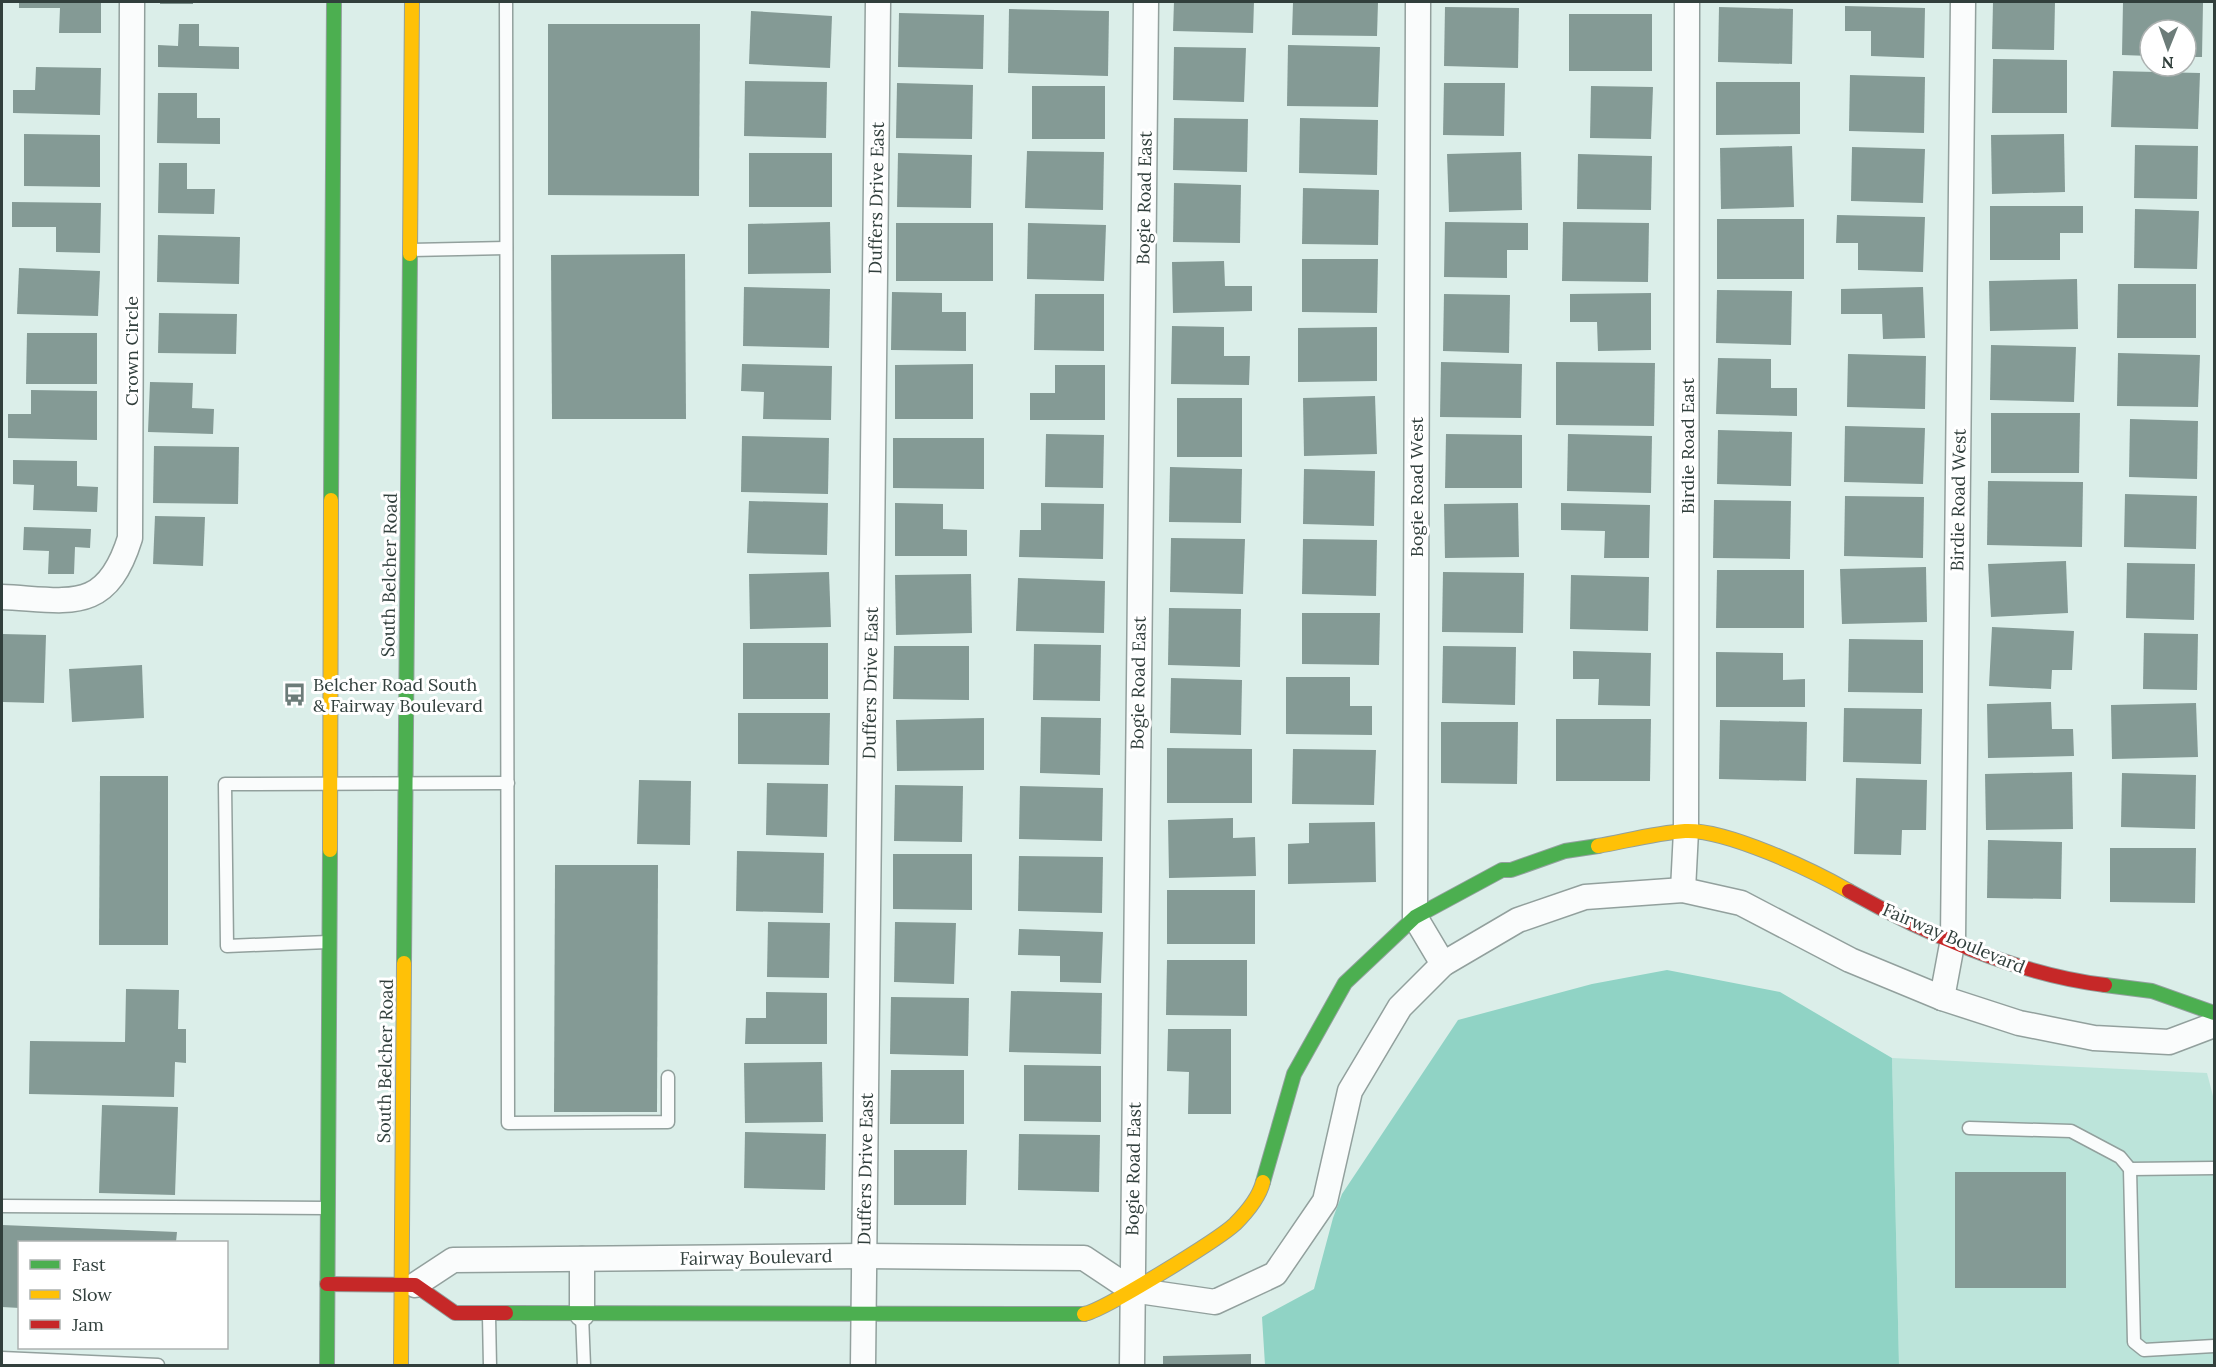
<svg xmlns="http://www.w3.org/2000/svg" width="2216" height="1367" font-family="Lora,serif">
  <rect width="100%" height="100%" fill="#dbeee9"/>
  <path fill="#bce4da" d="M1892,1058L2207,1073L2214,1100L2213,1365H1899Z"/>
  <path fill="#90d3c5" d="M1667,970L1780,992L1892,1058L1899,1365H1265L1262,1317L1314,1289L1333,1218L1342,1194L1458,1020L1592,984Z"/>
  <g fill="#849a95">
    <path d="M19,2H101V33H59L60,8H19Z"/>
    <rect x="160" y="2" width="33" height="2"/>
    <path d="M1174,2H1254L1253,33L1173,31Z"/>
    <path d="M1293,2H1378L1377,36L1292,35Z"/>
    <path d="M1993,2H2055L2054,50L1992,49Z"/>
    <path d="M2123,2L2203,3L2202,57H2186V30H2150V56L2122,55Z"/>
    <path d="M1845,6L1925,8L1924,58L1871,56V31H1845Z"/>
    <path d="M1445,7L1519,8L1518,68L1444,66Z"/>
    <path d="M1719,7L1793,9L1792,64L1718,62Z"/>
    <path d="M1009,9L1109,11L1108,76L1008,73Z"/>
    <path d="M751,11L832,16L830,68L749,64Z"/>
    <path d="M899,13L984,15L983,69L898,67Z"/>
    <rect x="1569" y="14" width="83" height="57"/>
    <path d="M179,24H199V46L239,47V69L158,67V45L178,46Z"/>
    <path d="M548,24H700L699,196L548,195Z"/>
    <path d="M1288,45L1380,47L1378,107L1287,106Z"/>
    <path d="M1174,47L1246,48L1244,102L1173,100Z"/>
    <path d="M1993,59L2067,60V113H1992Z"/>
    <path d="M36,67L101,68L100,115L13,113V90H35Z"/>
    <path d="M2113,71L2200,73L2198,129L2111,127Z"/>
    <path d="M1850,75L1925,77L1924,133L1849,131Z"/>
    <path d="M745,81L827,82L826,138L744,136Z"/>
    <path d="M1716,82H1800V134L1716,135Z"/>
    <path d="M897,83L973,85L972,139L896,138Z"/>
    <path d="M1444,83H1505L1504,136L1443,135Z"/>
    <rect x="1032" y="86" width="73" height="53"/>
    <path d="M1591,86L1653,87L1651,139L1590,138Z"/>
    <path d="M158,93H197V118H220V144L157,143Z"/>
    <path d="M1174,118L1248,119L1247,172L1173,170Z"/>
    <path d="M1300,118L1378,120L1377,175L1299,173Z"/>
    <path d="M24,134L100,135V187L24,186Z"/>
    <path d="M2064,134L2065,192L1992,194L1991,135Z"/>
    <path d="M2135,145L2198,146L2197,199L2134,198Z"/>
    <path d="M1792,146L1794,207L1721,209L1720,148Z"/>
    <path d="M1852,147L1925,149L1923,203L1851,201Z"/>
    <path d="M1027,151L1104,152L1103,210L1025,208Z"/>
    <path d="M1521,152L1522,210L1449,212L1447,154Z"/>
    <rect x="749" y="153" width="83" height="54"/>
    <path d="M898,153L972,155L971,208L897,207Z"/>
    <path d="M1578,154L1652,156L1651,210L1577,209Z"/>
    <path d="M159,163H187V189H215L214,214L158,213Z"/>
    <path d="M1174,183L1241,185L1240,243L1173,242Z"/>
    <path d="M1303,188L1379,190L1378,245L1302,244Z"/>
    <path d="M12,202L101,203L100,253L56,252V227H12Z"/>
    <path d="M1990,206H2083V233H2060V260H1990Z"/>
    <path d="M2135,209L2199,211L2197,269L2134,268Z"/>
    <path d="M1837,215L1925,217L1923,272L1858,270V243H1836Z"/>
    <rect x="1717" y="219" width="87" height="60"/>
    <path d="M830,222L831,273L748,274V224Z"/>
    <path d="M1445,222L1528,223V250H1507V278L1444,277Z"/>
    <path d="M1563,222L1649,223L1648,282L1562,281Z"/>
    <rect x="896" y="223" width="97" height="58"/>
    <path d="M1028,223L1106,225L1104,281L1027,279Z"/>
    <path d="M158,235L240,237L239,284L157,282Z"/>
    <path d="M685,254L686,419H552L551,255Z"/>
    <path d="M1302,259H1378L1377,313L1302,312Z"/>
    <path d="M1224,261L1225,286H1252V311L1173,313L1172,262Z"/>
    <path d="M19,268L100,271L98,316L17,314Z"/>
    <path d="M2077,279L2078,329L1990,331L1989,281Z"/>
    <path d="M2118,284H2196V338H2117Z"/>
    <path d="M744,287L830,289L829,348L743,346Z"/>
    <path d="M1923,287L1925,338L1883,339L1882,314H1841V289Z"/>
    <path d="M1717,290L1792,291L1791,345L1716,343Z"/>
    <path d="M892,292L942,293V312H966V351L891,350Z"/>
    <path d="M1651,293V350L1598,351L1597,322H1570V294Z"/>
    <path d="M1035,294H1104V351L1034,350Z"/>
    <path d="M1444,294L1510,295L1509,353L1443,351Z"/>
    <path d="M159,313L237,314L236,354L158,353Z"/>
    <path d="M1172,326L1224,327V356H1250L1249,385L1171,384Z"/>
    <path d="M1377,327V381L1298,382V328Z"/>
    <path d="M27,333H97V384H26Z"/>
    <path d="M1991,345L2076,347L2074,402L1990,400Z"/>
    <path d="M2118,353L2200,355L2198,407L2117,406Z"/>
    <path d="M1848,354L1926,356L1925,409L1847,407Z"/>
    <path d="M1718,358L1771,359V388H1797V416L1716,414Z"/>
    <path d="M1441,362L1522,364L1521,418L1440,417Z"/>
    <path d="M1556,362L1655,363L1654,426L1556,425Z"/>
    <path d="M742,364L832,366L831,420L763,419L764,392L741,391Z"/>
    <path d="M973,364V419H895V365Z"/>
    <path d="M1055,365H1105V420H1030V393H1055Z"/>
    <path d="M150,382L193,383L192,408L214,409L213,434L148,432Z"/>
    <path d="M31,390L97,391V440L8,438V414H31Z"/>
    <path d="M1375,396L1377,454L1304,456L1303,398Z"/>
    <rect x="1177" y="398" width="65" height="59"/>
    <path d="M1991,413H2080L2079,473H1991Z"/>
    <path d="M2130,419L2198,421L2197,479L2129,477Z"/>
    <path d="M1845,426L1925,428L1923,484L1844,482Z"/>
    <path d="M1718,430L1792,432L1791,486L1717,484Z"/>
    <path d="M1046,434L1104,435L1103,488L1045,487Z"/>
    <path d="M1446,434L1522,435V488H1445Z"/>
    <path d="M1568,434L1652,436L1651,493L1567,491Z"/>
    <path d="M742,436L829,438L828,494L741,492Z"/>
    <path d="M893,438H984V489L893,488Z"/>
    <path d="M154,446L239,447L238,504L153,503Z"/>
    <path d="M13,460L77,461V486L98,487L97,512L33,510L34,485L13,484Z"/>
    <path d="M1170,467L1242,469L1241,523L1169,522Z"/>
    <path d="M1304,469L1375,471L1374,526L1303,524Z"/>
    <path d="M1988,481L2083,482L2082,547L1987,545Z"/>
    <path d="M2125,494L2197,496L2196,549L2124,547Z"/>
    <path d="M1845,496L1924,497L1923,558L1844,556Z"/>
    <path d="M1714,500L1791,501L1790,559L1713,558Z"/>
    <path d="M749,501L828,503L827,555L747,553Z"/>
    <path d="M895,503L943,504V529L967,530V556H895Z"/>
    <path d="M1041,503L1104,504L1103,559L1019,557L1020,530H1041Z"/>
    <path d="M1518,503L1519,557L1445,558L1444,504Z"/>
    <path d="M1561,503L1650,505L1649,558H1604L1605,531L1561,530Z"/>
    <path d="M155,516L205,517L203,566L153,564Z"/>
    <path d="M24,527L91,529L90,548L75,547L74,574H48L49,551L23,550Z"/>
    <path d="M1171,538L1245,539L1243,594L1170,592Z"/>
    <path d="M1303,539L1377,540L1376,596L1302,594Z"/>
    <path d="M2066,561L2068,613L1991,617L1988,564Z"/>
    <path d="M2127,563L2195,564L2194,620L2126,618Z"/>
    <path d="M1926,567L1927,622L1842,624L1840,569Z"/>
    <path d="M1717,570H1804V628H1716Z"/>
    <path d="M829,572L831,627L750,629L749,574Z"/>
    <path d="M1443,572L1524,573L1523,633L1442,632Z"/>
    <path d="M971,574L972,633L896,635L895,575Z"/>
    <path d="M1571,575L1649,577L1648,631L1570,629Z"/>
    <path d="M1018,578L1105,581L1104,633L1016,631Z"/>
    <path d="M1169,608L1241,609L1240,667L1168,665Z"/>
    <path d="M1302,613H1380L1379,665L1302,664Z"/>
    <path d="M1992,627L2074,631L2072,670H2052L2051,689L1989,686Z"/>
    <path d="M2144,633L2198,634L2197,690L2143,689Z"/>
    <path d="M2,634L46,635L44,703L2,702Z"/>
    <path d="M1849,639L1923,640V693L1848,692Z"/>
    <rect x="743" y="643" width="85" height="56"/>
    <path d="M1034,644L1101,645L1100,701L1033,700Z"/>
    <path d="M894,646H969V700L893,699Z"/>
    <path d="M1443,646L1516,647L1515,705L1442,703Z"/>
    <path d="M1573,651L1651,653L1650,706L1598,705L1599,679H1573Z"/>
    <path d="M1716,652L1783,653V680L1805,679V707H1716Z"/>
    <path d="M142,665L144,718L72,722L69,669Z"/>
    <path d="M1286,677H1350V706H1372V735L1286,734Z"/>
    <path d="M1171,678L1242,680L1241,735L1170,733Z"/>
    <path d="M2051,702L2052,729H2073L2074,756L1988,758L1987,704Z"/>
    <path d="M2196,703L2198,757L2112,759L2111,705Z"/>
    <path d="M1844,708L1922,709L1921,764L1843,762Z"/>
    <path d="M738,713H830L829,765L738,764Z"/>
    <path d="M1041,717L1101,718L1100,775L1040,773Z"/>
    <path d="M984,718V770L897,771L896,720Z"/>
    <path d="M1556,719H1651L1650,781H1556Z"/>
    <path d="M1720,720L1807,722L1806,781L1719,779Z"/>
    <path d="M1441,722H1518L1517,784L1441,783Z"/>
    <path d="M1167,748L1252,749V803H1167Z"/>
    <path d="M1293,749L1376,750L1374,805L1292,804Z"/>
    <path d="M2072,772L2073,829L1986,830L1985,774Z"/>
    <path d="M2122,773L2196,775L2195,829L2121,827Z"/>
    <path d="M100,776H168V945H99Z"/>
    <path d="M1856,778L1927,780L1926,830H1902L1901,855L1854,854Z"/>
    <path d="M639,780L691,781L690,845L637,844Z"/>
    <path d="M767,783L828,784L827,837L766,835Z"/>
    <path d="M895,785L963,786L962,842L894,841Z"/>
    <path d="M1020,786L1103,788L1102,841L1019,839Z"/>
    <path d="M1233,818V838L1255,837L1256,876L1169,878L1168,820Z"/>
    <path d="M1375,822L1376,882L1288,884V844L1309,843V823Z"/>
    <path d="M1988,840L2062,842L2061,899L1987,898Z"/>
    <path d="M2110,848H2196L2195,903L2110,902Z"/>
    <path d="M737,851L824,853L823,913L736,911Z"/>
    <path d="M893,854H972V910L893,909Z"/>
    <path d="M1019,856L1103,857L1102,913L1018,911Z"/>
    <path d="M555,865H658L657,1112H554Z"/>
    <rect x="1167" y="890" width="88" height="54"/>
    <path d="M768,922L830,923L829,978L767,977Z"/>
    <path d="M895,922L956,923L954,984L894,982Z"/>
    <path d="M1019,929L1103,932L1101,983L1060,982V956L1018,955Z"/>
    <path d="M1167,960H1247V1016L1166,1015Z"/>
    <path d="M126,989L179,990L178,1029H186V1063L175,1062L174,1097L29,1094L30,1041L125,1042Z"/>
    <path d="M1011,991L1102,993L1101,1054L1009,1052Z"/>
    <path d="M766,992L827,993V1044H745L746,1018H766Z"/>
    <path d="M891,997L969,998L968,1056L890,1054Z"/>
    <path d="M1168,1029H1231V1114H1188L1189,1072L1167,1071Z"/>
    <path d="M822,1062L823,1122L745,1123L744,1063Z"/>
    <path d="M1024,1065L1101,1066V1122L1024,1121Z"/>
    <path d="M891,1070H964V1124H890Z"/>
    <path d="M102,1105L178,1107L175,1195L99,1193Z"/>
    <path d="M745,1132L826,1134L825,1190L744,1188Z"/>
    <path d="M1019,1134L1100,1135L1099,1192L1018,1190Z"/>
    <path d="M894,1150H967L966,1205H894Z"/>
    <rect x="1955" y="1172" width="111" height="116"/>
    <path d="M2,1225L177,1232L176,1242H20V1308L2,1307Z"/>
    <path d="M1251,1354V1366H1163V1356Z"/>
  </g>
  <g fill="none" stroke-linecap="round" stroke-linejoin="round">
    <defs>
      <g id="lane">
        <path d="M506,2L508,1123L668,1122V1077"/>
        <path d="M411,250L506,248"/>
        <path d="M328,942L227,946L225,784L508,783"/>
        <path d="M1969,1128L2071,1131L2120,1157L2130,1169L2134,1342L2144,1350L2214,1346"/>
        <path d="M2130,1169L2214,1168"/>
        <path d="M2,1206L326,1208"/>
        <path d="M582,1315L584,1366"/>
        <path d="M489,1316L490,1366"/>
        <path d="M2,1358L158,1365"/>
      </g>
      <g id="street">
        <path d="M1418,2L1415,917L1443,964"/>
        <path d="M2,597C69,600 106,615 130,538L132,2"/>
        <path d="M1683,890L1686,831L1687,2"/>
        <path d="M1942,998L1953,939L1963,2"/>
        <path d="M582,1259V1314"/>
        <path d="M415,1285L453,1260L864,1256L1084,1258L1132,1290L1215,1302L1275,1274L1325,1201L1350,1091L1400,1007L1443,964L1518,920L1585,897L1683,890L1741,903L1850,960L1942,998L2019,1023L2094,1038L2169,1042L2214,1025"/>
        <path d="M863,1366L878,2"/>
        <path d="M1132,1366L1146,2"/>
      </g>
      <g id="fast">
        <path d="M331,500L334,2"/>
        <path d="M404,963L410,254"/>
        <path d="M2105,985L2152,991L2214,1013"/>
        <path d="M1263,1182L1294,1074L1345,983L1415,917L1502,870H1511L1565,851L1598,846"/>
        <path d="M506,1313L1084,1314"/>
        <path d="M327,1366L330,850"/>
      </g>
      <g id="slow">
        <path d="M410,254L412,2"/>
        <path d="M1598,846C1626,841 1656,833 1685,831C1726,829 1812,870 1849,891"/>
        <path d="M330,850L331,500"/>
        <path d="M1084,1314C1103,1311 1219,1239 1235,1224C1247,1212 1259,1198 1263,1182"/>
        <path d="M401,1366L404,963"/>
      </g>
      <g id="jam">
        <path d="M1849,891C1924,933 2019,975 2105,985"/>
        <path d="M327,1284L415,1285L455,1313H506"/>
      </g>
    </defs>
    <use href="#lane" stroke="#92a09d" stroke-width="15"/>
    <use href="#street" stroke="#92a09d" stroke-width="27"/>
    <use href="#fast" stroke="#92a09d" stroke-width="16"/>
    <use href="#slow" stroke="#92a09d" stroke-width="16"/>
    <use href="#jam" stroke="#92a09d" stroke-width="16"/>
    <use href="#lane" stroke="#fafcfc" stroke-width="12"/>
    <use href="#street" stroke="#fafcfc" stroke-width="24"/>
    <use href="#fast" stroke="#4caf50" stroke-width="14"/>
    <use href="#slow" stroke="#ffc107" stroke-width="14"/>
    <use href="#jam" stroke="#c62828" stroke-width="14"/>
  </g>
  <defs>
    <symbol id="bus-bare" viewBox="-9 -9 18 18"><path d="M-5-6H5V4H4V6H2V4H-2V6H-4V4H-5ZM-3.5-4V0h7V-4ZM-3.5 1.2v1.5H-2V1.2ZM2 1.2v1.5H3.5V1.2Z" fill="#6c7c79" stroke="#fff" stroke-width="2.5" paint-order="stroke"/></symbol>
  </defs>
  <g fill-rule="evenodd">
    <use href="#bus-bare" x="278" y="678" width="33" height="33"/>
  </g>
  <g text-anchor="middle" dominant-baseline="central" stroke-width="6" stroke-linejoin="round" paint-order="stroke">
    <g font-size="18" fill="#313f3c" stroke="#fff">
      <text transform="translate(876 198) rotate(-89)">Duffers Drive East</text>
      <text transform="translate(1144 198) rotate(-89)">Bogie Road East</text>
      <text transform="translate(131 351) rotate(-90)">Crown Circle</text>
      <text transform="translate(1687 446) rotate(-90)">Birdie Road East</text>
      <text transform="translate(1416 487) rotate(-90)">Bogie Road West</text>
      <text transform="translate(1958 500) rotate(-89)">Birdie Road West</text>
      <text transform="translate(389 575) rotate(-89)">South Belcher Road</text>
      <text transform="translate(870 683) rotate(-89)">Duffers Drive East</text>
      <text transform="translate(1138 683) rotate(-89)">Bogie Road East</text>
      <text transform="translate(1954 938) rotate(23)">Fairway Boulevard</text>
      <text transform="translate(385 1061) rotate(-89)">South Belcher Road</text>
      <text transform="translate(865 1169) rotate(-89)">Duffers Drive East</text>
      <text transform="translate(1133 1169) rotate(-89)">Bogie Road East</text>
      <text transform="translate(756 1257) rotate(-1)">Fairway Boulevard</text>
    </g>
    <g font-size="18" fill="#313f3c" stroke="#fff" text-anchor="start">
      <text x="313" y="684">Belcher Road South<tspan x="313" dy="21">&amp; Fairway Boulevard</tspan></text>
    </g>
  </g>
  <rect width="2216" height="1367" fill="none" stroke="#313f3c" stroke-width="6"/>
  <rect x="18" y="1241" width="210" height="108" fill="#ffffff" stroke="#adb2b1" stroke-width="1.5"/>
  <rect x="30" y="1260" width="30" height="9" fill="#4caf50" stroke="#adb2b1" stroke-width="1.5"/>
  <text x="72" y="1271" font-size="18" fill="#313f3c">Fast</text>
  <rect x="30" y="1290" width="30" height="9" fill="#ffc107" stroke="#adb2b1" stroke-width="1.5"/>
  <text x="72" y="1301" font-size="18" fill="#313f3c">Slow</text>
  <rect x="30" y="1320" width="30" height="9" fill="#c62828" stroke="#adb2b1" stroke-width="1.5"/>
  <text x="72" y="1331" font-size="18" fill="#313f3c">Jam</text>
  <g transform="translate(2168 48) rotate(181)"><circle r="28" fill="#ffffff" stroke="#adb2b1" stroke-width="1.5"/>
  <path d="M0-4.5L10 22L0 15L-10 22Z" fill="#6c7c79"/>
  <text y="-9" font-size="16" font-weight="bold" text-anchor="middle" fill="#313f3c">N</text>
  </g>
</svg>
